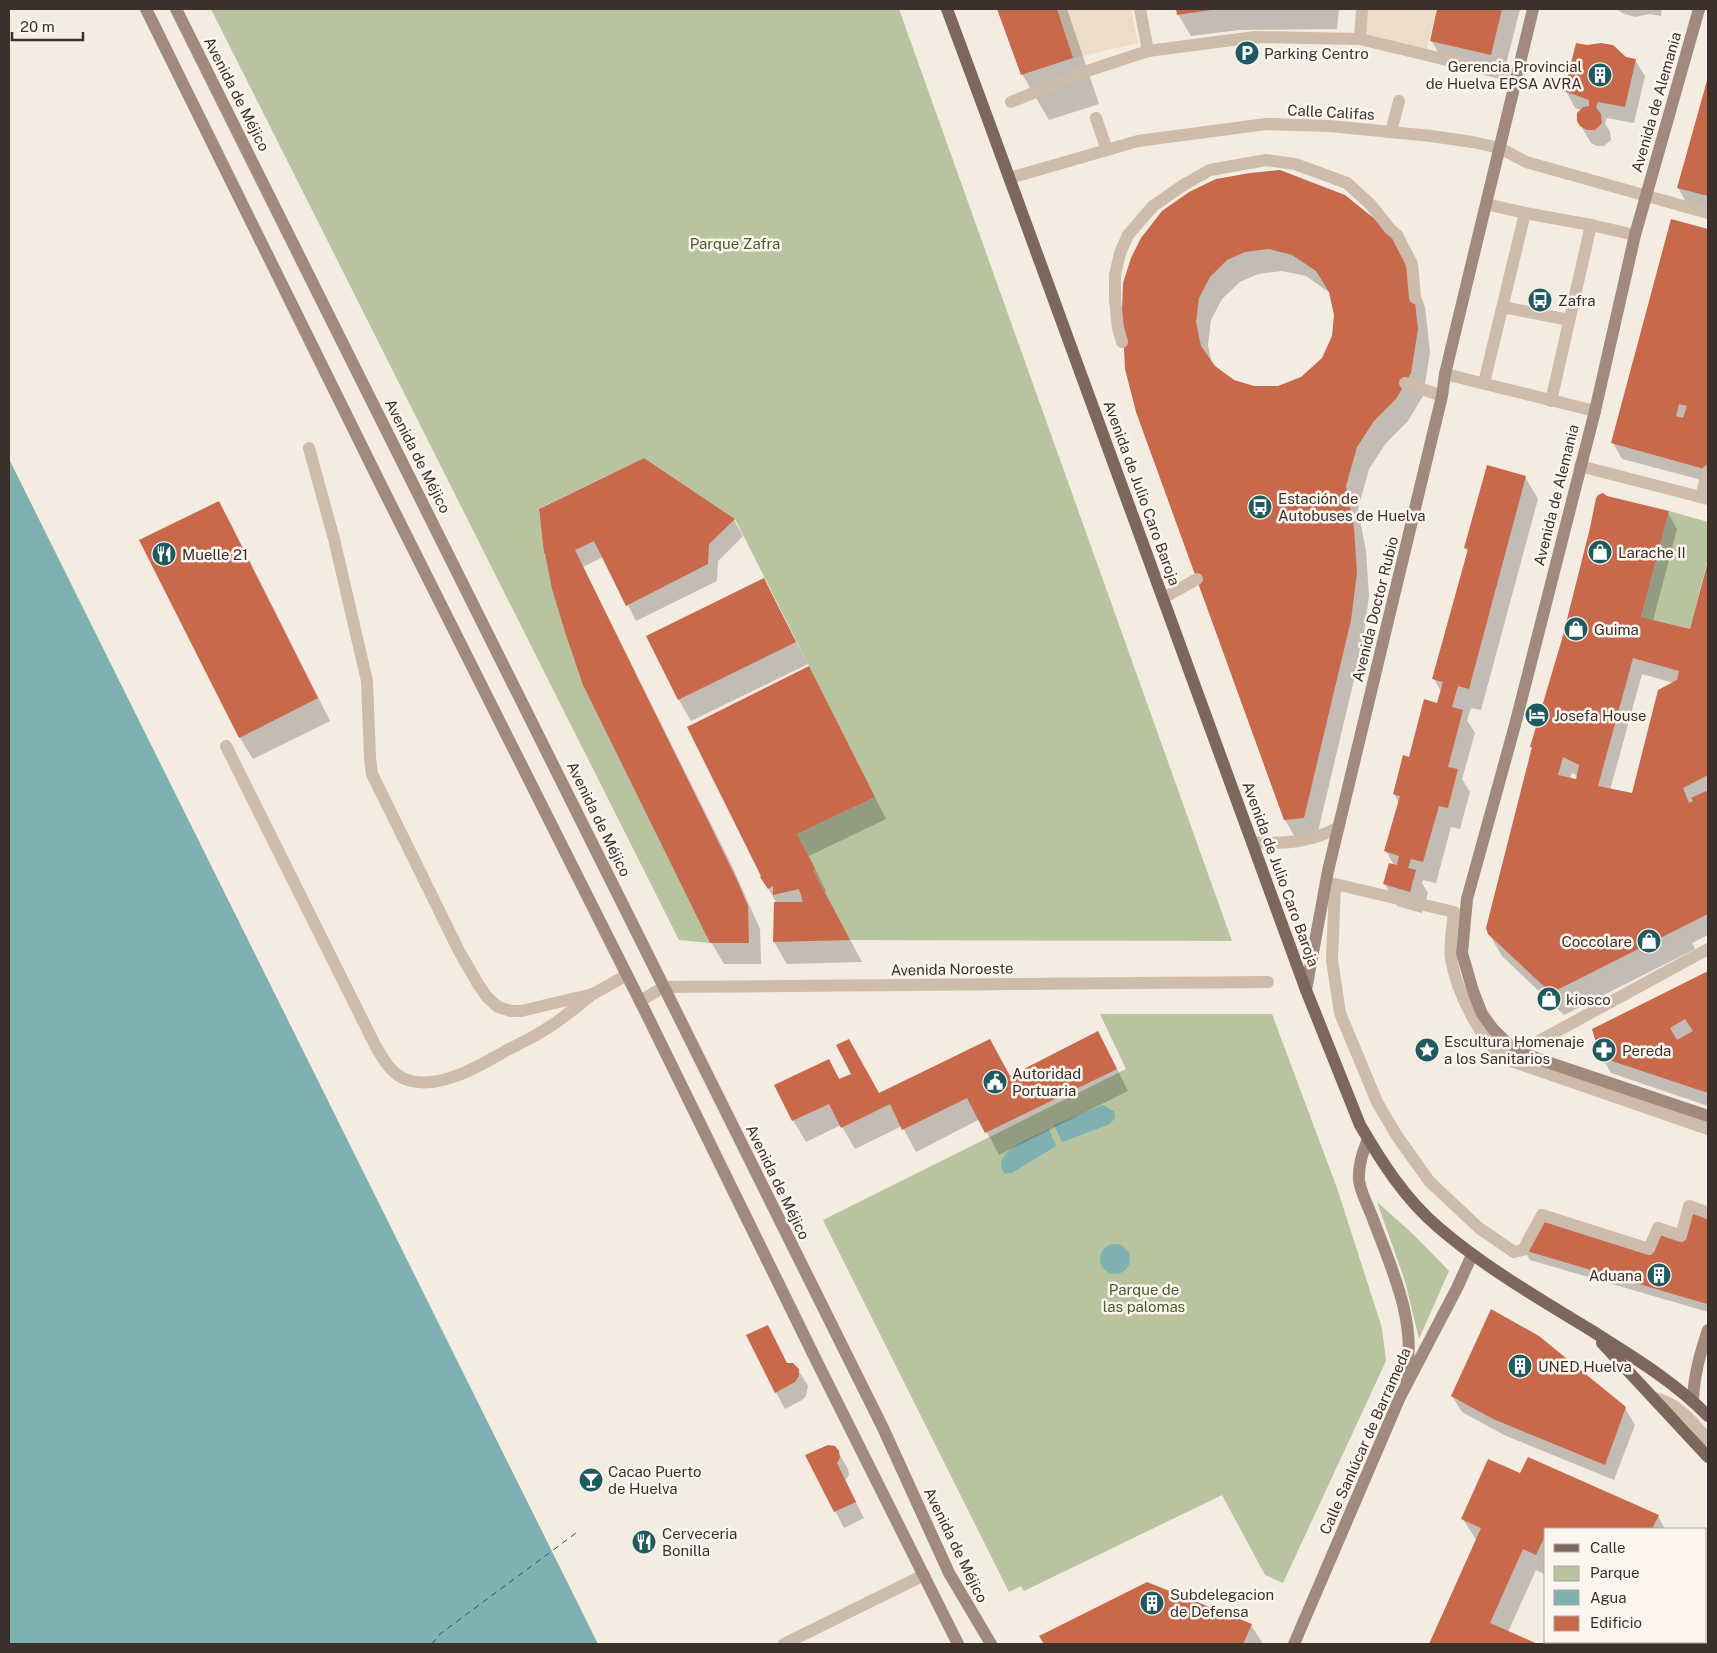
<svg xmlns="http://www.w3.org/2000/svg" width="1717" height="1653" font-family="'Public Sans',sans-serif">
  <rect width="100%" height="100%" fill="#f4ebe1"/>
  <g fill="#b8c4a0">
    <path d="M211,9H899L1232,941L850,940L813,870L815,869L797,834L875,797L735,519L644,458L542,507L539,510L544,553H545L710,943L679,940Z"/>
    <path d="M1669,511L1708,522V559L1690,629L1641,617Z"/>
    <path d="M1100,1014H1272L1337,1188L1382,1328L1386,1361L1283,1583L1265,1575L1222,1495L1024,1591L1021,1586L1009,1592L823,1220L1126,1069Z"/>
    <path d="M1377,1202L1413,1234L1449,1271L1419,1339L1405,1281Z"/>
  </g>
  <g fill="#ecdcc8">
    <path d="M1057,9H1131L1138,43L1073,58Z"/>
    <path d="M1362,9H1437L1425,54L1360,39Z"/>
  </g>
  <g fill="#7fb0b2">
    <path d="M9,459L598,1644H9Z"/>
    <path d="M1103,1105L1114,1111L1115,1118L1110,1124L1062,1142L1054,1125Z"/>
    <path d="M1049,1129L1056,1146L1012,1173L1005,1174C988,1152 1034,1137 1049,1129Z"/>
    <circle cx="1115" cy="1259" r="15"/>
  </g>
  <g fill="#0003" fill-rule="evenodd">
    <path d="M998,9H1067L1099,104L1049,120L1022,74Z"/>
    <path d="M1177,9H1339L1337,29L1239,30L1191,36L1178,14Z"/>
    <path d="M1438,9H1520L1503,76L1444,62L1431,40Z"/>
    <path d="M1617,9H1662L1661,16L1650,14L1635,17L1622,13Z"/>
    <path d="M1625,58L1635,60L1645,76L1634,123L1607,118L1605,123L1610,132L1611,140L1604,146H1597L1591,143L1578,121L1581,110L1575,108L1566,91Z"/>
    <path d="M1708,79V214L1691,210L1678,188Z"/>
    <path d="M1163,212L1410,267L1425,307L1430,352L1423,396L1408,421L1386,443L1369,469L1358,509L1366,551L1369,596L1363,642L1316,840L1298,842L1285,820ZM1282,271L1306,276L1330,293L1335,315L1333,337L1323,359L1301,379L1279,387L1254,388L1234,381L1212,364L1208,345L1211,320L1222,299L1240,282L1258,274Z"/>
    <path d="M1671,221L1708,231V487L1701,485L1698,479L1622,459L1613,443Z"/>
    <path d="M1525,477L1538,499L1481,710L1471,708L1467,720L1475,733L1462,779L1470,792L1460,829L1451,827L1436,883L1423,880L1422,883L1428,893L1422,913L1397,906L1385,884L1394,865L1386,851L1399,803L1394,794L1409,758L1438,704L1442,693L1434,679L1469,553L1465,548Z"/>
    <path d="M1607,497L1668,513L1677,529L1653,621L1690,632L1708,564V935L1692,943L1695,949L1564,1015L1502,956L1489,934L1533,750L1531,747ZM1642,674L1674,683L1633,795L1610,790ZM1572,773L1578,776L1576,781L1570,779Z"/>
    <path d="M218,502L231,524L330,721L253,759L240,738L141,541Z"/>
    <path d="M540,510L734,520L743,536L718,561L717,581L636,621L603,557L583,567L732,866L760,929L761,964H724L711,942L545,553Z"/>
    <path d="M764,580L808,664L691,721L679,700L648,637Z"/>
    <path d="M809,668L821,690L886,819L809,856L826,891L825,892L862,962L787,964L774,942L777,904L762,877Z"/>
    <path d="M1708,972V1106L1611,1073L1601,1056L1593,1030Z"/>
    <path d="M1110,1055L1128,1091L999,1155L980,1119L916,1152L902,1126L855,1149L841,1125L806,1142L793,1120L829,1061L840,1080L879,1095L1010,1077Z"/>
    <path d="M1708,1214V1312L1530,1260L1524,1250L1649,1251Z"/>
    <path d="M787,1364L798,1370L808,1386L806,1396L802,1400L785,1409L776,1392Z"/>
    <path d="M1452,1396L1625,1408L1635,1425L1614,1480L1504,1435L1462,1412Z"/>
    <path d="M838,1452L848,1469L849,1475L845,1481L864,1518L844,1528L807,1456Z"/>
    <path d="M1521,1475L1658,1516L1665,1529H1546V1575L1536,1570L1508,1632L1535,1644H1430L1477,1541L1462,1518Z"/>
    <path d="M1251,1625L1263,1644H1045L1040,1636Z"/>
  </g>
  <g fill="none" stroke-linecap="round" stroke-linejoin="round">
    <path stroke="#1f5a5e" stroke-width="1" stroke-dasharray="6 5" stroke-linecap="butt" d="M432,1644L440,1634L576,1533"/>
  </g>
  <g fill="#c8694b" fill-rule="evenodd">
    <path d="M997,9H1057L1073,58L1021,75Z"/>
    <path d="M1176,9H1211V10L1177,15Z"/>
    <path d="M1437,9H1502L1491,55L1430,41Z"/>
    <path d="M1576,43L1587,45L1601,43L1613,45L1626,57L1636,59L1625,107L1598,102L1596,107L1601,114L1602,123L1595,130H1587L1580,126L1577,121V113L1583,107L1589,106V100L1564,91Z"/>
    <path d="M1708,77V196L1677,188Z"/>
    <path d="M1280,170L1345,195L1376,220L1398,244L1413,284L1418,329L1411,373L1396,399L1374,421L1357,447L1346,486L1354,528L1357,573L1351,620L1304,818L1284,820L1136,412L1125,369L1122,310L1123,283L1131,258L1141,238L1162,211L1189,192L1216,179L1250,173ZM1269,249L1292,255L1316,271L1329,292L1334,315L1332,336L1322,358L1301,377L1278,386H1254L1234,380L1215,366L1201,346L1196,322L1199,298L1210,277L1227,260L1245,252Z"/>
    <path d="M1671,219L1708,229V470L1611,443ZM1679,404L1687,406L1683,418L1676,416Z"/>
    <path d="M644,458L735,519L709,544L708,564L626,606L594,541L575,550L737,880L748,906L749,943H710L583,685L566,635L552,589L545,553L544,554L539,509Z"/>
    <path d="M1487,465L1526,476L1469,689L1458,686L1452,707L1463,710L1448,767L1458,769L1448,808L1439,806L1423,862L1411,859L1408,868L1416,870L1410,892L1383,884L1389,863L1397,865L1399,856L1384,851L1400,796L1393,794L1403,755L1409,757L1424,699L1437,703L1443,682L1432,679L1468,549L1464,548Z"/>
    <path d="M1603,493L1607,496L1669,511L1641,617L1690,629L1708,561V775L1683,788L1689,803L1693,801L1691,798L1706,791L1708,793V914L1551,993L1488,934L1486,928L1532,747H1530L1562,639L1590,528L1596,498L1598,495ZM1633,658L1679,671L1677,680L1658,690L1632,793L1598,786ZM1563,757L1579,765L1576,779L1558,775Z"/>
    <path d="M219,501L318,698L239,738L139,540Z"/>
    <path d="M764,578L796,642L678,700L646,636Z"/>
    <path d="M809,666L875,797L797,834L815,869L813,870L850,940L773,942L774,902H803L799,889L773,895V886L768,889L760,877L761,876L687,727Z"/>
    <path d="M1708,971V1093L1600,1057L1592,1029ZM1685,1019L1693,1031L1677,1040L1670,1028Z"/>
    <path d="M1098,1031L1117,1069L985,1133L967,1098L902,1130L890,1104L841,1128L829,1104L792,1121L774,1085L829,1059L839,1079L851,1074L836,1045L849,1039L879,1093L990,1039L1010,1076Z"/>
    <path d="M1689,1206L1708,1213L1707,1304L1523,1250L1542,1215L1649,1249L1658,1228L1681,1236Z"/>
    <path d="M1491,1309L1539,1336L1626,1407L1605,1465L1493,1419L1451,1396Z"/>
    <path d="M768,1325L787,1363H793L799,1369V1376L795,1382L775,1393L746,1335Z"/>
    <path d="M828,1445L835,1446L839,1451L840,1458L837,1463L856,1502L834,1512L805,1455Z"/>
    <path d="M1528,1457L1659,1515L1652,1529H1546V1534L1536,1555L1523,1549L1490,1623L1538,1644H1429L1481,1528L1461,1519L1488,1459L1520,1473Z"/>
    <path d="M1147,1582L1252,1624L1243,1644H1044L1039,1636Z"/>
  </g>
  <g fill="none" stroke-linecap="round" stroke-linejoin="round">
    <g stroke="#cdbbac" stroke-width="12">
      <path d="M1096,118L1107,150"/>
      <path d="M1391,132L1399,101"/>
      <path d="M1525,213L1591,225"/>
      <path d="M1503,307L1569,320"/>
      <path d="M1122,342L1118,328L1115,300V275L1120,253L1128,235L1153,206L1185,184L1210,170L1266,160L1295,164L1347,183L1371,205L1390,229L1397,235L1412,264L1415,298"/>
      <path d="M1445,374L1595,411"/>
      <path d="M1405,383L1442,396"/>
      <path d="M1484,383L1525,213L1486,204"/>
      <path d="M1551,401L1591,225L1635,235"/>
      <path d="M309,448L334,539L367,681L370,758L372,774L459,951L478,984L487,997L498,1007L511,1011H521L593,994L627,975"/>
      <path d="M1163,598L1197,579"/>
      <path d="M226,746L375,1045C383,1058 390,1073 405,1079C438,1092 481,1065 509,1049C521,1043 534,1037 546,1029C561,1020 575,1008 589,997"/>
      <path d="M784,1644L924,1575"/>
    </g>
    <g stroke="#cdbbac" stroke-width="12">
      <path d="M1362,9L1360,39L1517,77"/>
      <path d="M1148,51L1255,37L1360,39"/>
      <path d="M1011,102L1084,72L1148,51L1140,9"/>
      <path d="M1010,178L1138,141L1266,124L1330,126L1431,136L1472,142L1500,148L1526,162L1708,213"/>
      <path d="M1580,466L1708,499"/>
      <path d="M1701,497L1708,471"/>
      <path d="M1252,842C1284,844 1310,843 1339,827"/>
      <path d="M640,1001L664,987L1268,982"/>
      <path d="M1539,1041L1708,949"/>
      <path d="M1708,1129L1508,1060C1480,1042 1456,990 1451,958C1449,944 1453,926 1454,912L1335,884L1332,960L1340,1013L1377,1102L1397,1136L1429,1181L1479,1228L1514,1252L1523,1250L1542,1215L1649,1249L1658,1228L1681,1236L1689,1206L1708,1213"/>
      <path d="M1655,1398C1679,1404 1693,1422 1708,1440"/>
    </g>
    <g stroke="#a18a7d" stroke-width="12">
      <path d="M146,9L382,487L646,1013L818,1364L958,1644"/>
      <path d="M176,9L640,939L883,1428L949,1573L991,1644"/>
      <path d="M1699,9L1635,235L1595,411L1515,725L1467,899L1462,953L1473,991L1482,1014L1493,1029L1513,1049L1544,1061L1708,1116"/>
      <path d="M1306,990L1328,871L1442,396L1445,374L1533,9"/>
      <path d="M1368,1139C1363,1152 1358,1165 1359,1180C1360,1191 1369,1208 1373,1219C1391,1267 1419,1326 1405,1378"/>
      <path d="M1693,1400C1694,1375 1700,1354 1708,1330"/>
      <path d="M1294,1644L1400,1397L1457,1288L1472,1255"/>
    </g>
    <g stroke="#7d675c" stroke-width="12">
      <path d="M947,9L987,117L1306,990L1360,1125C1381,1161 1405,1199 1438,1227C1483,1266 1538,1298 1589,1329C1630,1355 1674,1381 1708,1416"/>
      <path d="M1602,1343L1708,1457"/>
    </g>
  </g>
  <defs>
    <symbol id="parking-disc" viewBox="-11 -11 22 22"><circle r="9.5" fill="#1f5a5e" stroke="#fbf5ee"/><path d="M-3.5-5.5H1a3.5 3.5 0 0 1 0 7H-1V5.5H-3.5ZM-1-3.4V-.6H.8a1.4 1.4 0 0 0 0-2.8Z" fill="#fff"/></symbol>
    <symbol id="building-disc" viewBox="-11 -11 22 22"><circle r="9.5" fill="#1f5a5e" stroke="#fbf5ee"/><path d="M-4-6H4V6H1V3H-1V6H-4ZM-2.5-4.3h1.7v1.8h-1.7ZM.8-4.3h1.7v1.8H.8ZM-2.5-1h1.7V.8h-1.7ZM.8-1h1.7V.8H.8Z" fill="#fff"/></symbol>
    <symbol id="bus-disc" viewBox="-11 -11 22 22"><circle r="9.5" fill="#1f5a5e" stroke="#fbf5ee"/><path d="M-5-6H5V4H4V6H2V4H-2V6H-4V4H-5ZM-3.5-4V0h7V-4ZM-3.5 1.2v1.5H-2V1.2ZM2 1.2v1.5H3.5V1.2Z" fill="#fff"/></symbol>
    <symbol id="shop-disc" viewBox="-11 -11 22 22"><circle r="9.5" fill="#1f5a5e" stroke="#fbf5ee"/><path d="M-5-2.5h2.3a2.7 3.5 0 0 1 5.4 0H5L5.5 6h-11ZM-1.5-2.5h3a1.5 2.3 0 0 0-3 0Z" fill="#fff"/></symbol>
    <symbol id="restaurant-disc" viewBox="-11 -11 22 22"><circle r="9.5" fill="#1f5a5e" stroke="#fbf5ee"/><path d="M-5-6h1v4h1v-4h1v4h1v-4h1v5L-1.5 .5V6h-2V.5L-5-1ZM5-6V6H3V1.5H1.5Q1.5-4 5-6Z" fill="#fff"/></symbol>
    <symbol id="hotel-disc" viewBox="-11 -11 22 22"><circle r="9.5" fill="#1f5a5e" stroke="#fbf5ee"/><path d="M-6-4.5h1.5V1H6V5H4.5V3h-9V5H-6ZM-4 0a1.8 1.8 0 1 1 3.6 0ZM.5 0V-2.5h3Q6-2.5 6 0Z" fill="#fff"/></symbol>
    <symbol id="sight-disc" viewBox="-11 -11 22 22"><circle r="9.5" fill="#1f5a5e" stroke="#fbf5ee"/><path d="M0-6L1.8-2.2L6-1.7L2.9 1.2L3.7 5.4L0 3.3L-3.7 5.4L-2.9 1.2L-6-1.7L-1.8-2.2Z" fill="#fff"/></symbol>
    <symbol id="pharmacy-disc" viewBox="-11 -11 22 22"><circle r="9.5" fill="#1f5a5e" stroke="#fbf5ee"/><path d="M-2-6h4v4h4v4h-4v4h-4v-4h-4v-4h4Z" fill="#fff"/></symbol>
    <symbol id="civic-disc" viewBox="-11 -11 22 22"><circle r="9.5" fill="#1f5a5e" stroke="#fbf5ee"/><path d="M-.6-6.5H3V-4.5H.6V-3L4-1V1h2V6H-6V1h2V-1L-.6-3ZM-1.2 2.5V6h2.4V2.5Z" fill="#fff"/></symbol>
    <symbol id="bar-disc" viewBox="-11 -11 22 22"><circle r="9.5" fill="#1f5a5e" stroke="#fbf5ee"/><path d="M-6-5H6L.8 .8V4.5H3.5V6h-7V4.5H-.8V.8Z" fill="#fff"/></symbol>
  </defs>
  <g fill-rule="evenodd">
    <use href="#parking-disc" x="1233" y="39" width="28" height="28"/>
    <use href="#building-disc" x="1586" y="61" width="28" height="28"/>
    <use href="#bus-disc" x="1526" y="286" width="28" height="28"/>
    <use href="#bus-disc" x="1246" y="493" width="28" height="28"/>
    <use href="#shop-disc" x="1586" y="538" width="28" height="28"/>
    <use href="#restaurant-disc" x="150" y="540" width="28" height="28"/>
    <use href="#shop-disc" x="1562" y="615" width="28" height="28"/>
    <use href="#hotel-disc" x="1523" y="701" width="28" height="28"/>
    <use href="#shop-disc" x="1635" y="927" width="28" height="28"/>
    <use href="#shop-disc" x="1535" y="985" width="28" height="28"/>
    <use href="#sight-disc" x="1413" y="1036" width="28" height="28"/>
    <use href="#pharmacy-disc" x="1590" y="1036" width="28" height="28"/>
    <use href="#civic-disc" x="981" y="1068" width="28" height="28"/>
    <use href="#building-disc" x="1645" y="1261" width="28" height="28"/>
    <use href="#building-disc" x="1506" y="1352" width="28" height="28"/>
    <use href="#bar-disc" x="577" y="1466" width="28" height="28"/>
    <use href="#restaurant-disc" x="630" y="1528" width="28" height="28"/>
    <use href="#building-disc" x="1138" y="1589" width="28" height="28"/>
  </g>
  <g text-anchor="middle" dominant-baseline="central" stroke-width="5" stroke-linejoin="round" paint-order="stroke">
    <g font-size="15" fill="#3b302b" stroke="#fbf5ee" text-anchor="start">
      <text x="1264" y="53">Parking Centro</text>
      <text x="1582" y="66" text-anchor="end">Gerencia Provincial<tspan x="1582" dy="17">de Huelva EPSA AVRA</tspan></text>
      <text x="1558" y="300">Zafra</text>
      <text x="1278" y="498">Estación de<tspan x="1278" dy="17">Autobuses de Huelva</tspan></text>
      <text x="1618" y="552">Larache II</text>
      <text x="182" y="554">Muelle 21</text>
      <text x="1594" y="629">Guima</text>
      <text x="1554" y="715">Josefa House</text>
      <text x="1632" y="941" text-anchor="end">Coccolare</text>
      <text x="1566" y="999">kiosco</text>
      <text x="1444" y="1041">Escultura Homenaje<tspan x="1444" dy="17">a los Sanitarios</tspan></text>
      <text x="1622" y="1050">Pereda</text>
      <text x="1012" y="1073">Autoridad<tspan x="1012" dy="17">Portuaria</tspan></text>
      <text x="1642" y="1275" text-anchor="end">Aduana</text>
      <text x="1538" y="1366">UNED Huelva</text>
      <text x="608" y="1471">Cacao Puerto<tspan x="608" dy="17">de Huelva</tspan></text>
      <text x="662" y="1533">Cerveceria<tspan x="662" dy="17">Bonilla</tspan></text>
      <text x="1170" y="1594">Subdelegacion<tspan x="1170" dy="17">de Defensa</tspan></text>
    </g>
    <g font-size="15" fill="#3b302b" stroke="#fbf5ee">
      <text transform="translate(237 94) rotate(63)">Avenida de Méjico</text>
      <text transform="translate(1656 102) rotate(-74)">Avenida de Alemania</text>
      <text transform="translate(1331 112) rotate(3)">Calle Califas</text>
      <text transform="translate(418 456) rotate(63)">Avenida de Méjico</text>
      <text transform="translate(1142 493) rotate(70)">Avenida de Julio Caro Baroja</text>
      <text transform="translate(1556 495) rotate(-76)">Avenida de Alemania</text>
      <text transform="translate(1375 609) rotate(-76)">Avenida Doctor Rubio</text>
      <text transform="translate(599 819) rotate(64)">Avenida de Méjico</text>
      <text transform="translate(1281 874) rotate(70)">Avenida de Julio Caro Baroja</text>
      <text transform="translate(952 969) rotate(-1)">Avenida Noroeste</text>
      <text transform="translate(778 1182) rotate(64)">Avenida de Méjico</text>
      <text transform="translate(1365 1441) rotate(-66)">Calle Sanlúcar de Barrameda</text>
      <text transform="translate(956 1545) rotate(64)">Avenida de Méjico</text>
    </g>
    <g font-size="15" fill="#4a5a2e" stroke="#fbf5ee">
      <text x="735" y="243">Parque Zafra</text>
      <text x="1144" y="1289">Parque de<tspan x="1144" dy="17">las palomas</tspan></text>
    </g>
  </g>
  <rect width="1717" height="1653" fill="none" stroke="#3b302b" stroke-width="20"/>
  <rect x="1544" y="1528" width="162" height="115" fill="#fbf5ee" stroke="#aea6a0"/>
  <rect x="1554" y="1544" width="25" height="8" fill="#7d675c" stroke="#aea6a0"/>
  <text x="1590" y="1553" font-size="15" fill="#3b302b">Calle</text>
  <rect x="1554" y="1566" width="25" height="15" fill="#b8c4a0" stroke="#aea6a0"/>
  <text x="1590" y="1578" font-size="15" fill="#3b302b">Parque</text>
  <rect x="1554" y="1590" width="25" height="15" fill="#7fb0b2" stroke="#aea6a0"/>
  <text x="1590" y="1603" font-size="15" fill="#3b302b">Agua</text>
  <rect x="1554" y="1616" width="25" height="15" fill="#c8694b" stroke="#aea6a0"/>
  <text x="1590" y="1628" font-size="15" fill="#3b302b">Edificio</text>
  <path d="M12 32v8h71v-8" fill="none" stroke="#3b302b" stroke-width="2.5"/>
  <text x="20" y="32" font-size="15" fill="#3b302b" stroke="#fbf5ee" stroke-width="4" paint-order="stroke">20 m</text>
</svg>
